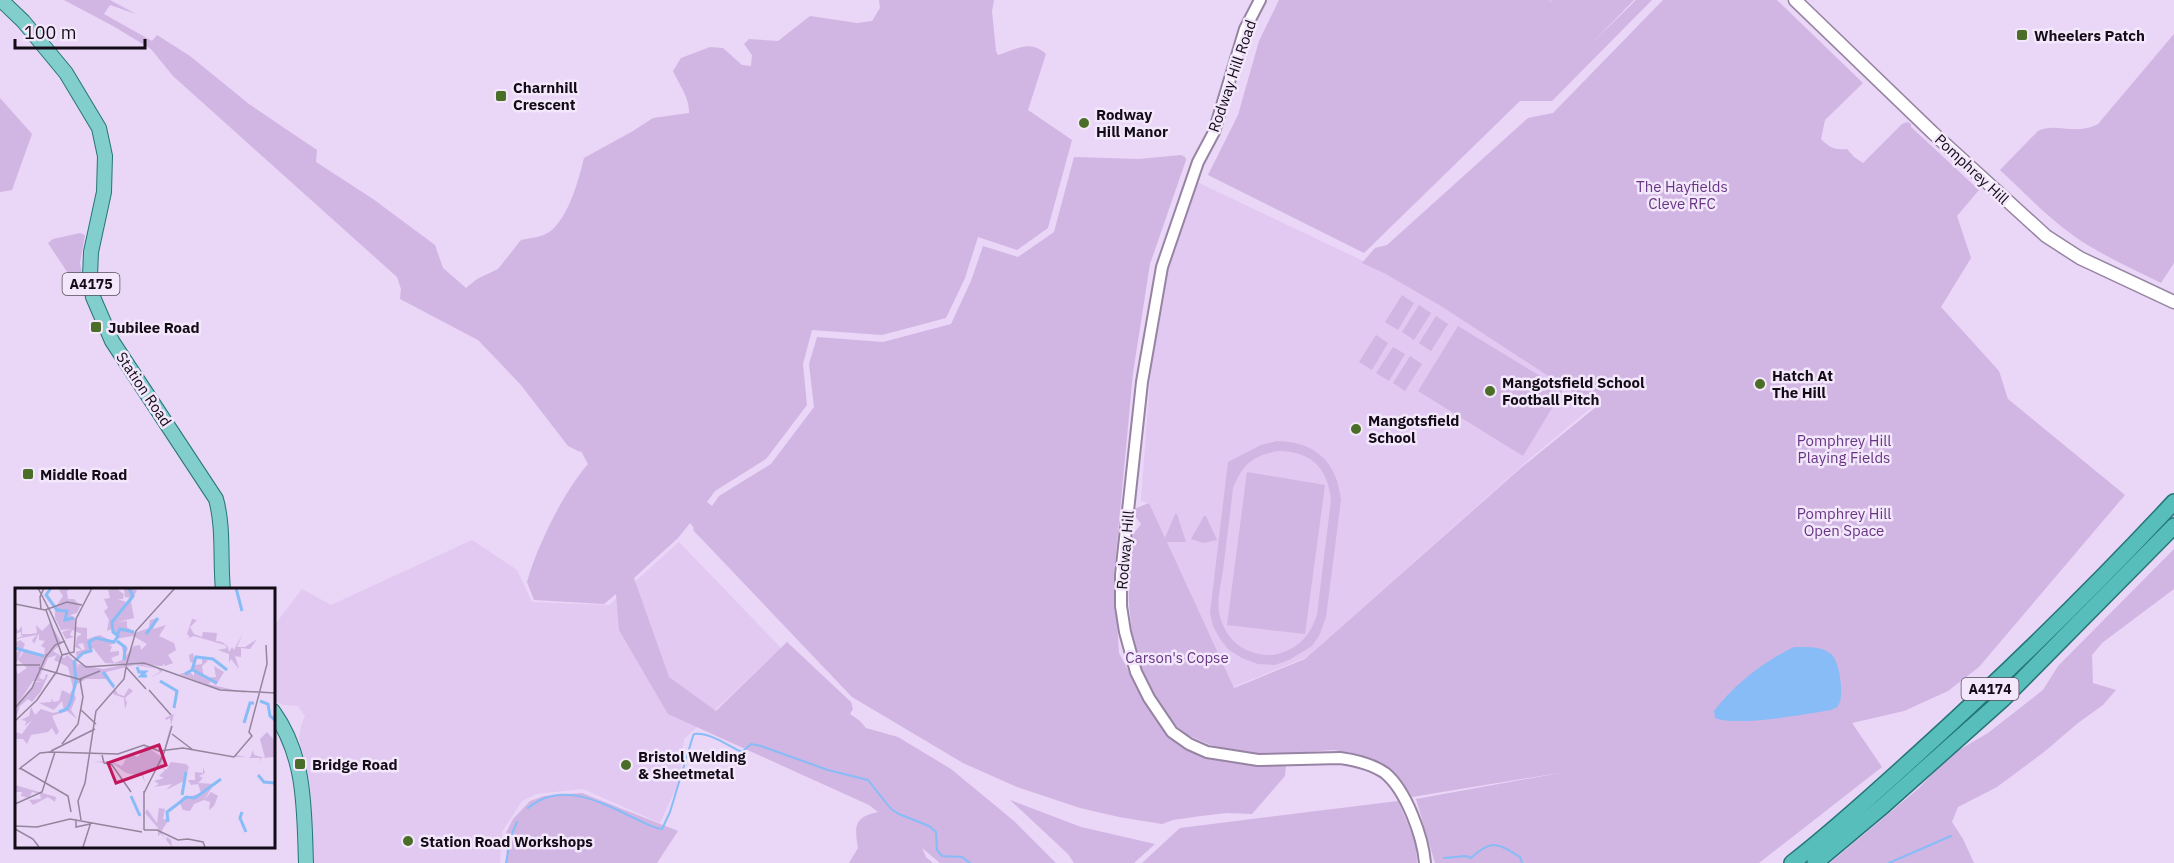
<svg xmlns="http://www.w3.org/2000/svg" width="2174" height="863" font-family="'IBM Plex Sans',sans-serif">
  <rect width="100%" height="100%" fill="#ead6f7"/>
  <g fill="#e1c9f1">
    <path d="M1195,181L1380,269L1599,401L1532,457L1307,657L1233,687L1149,503L1141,501L1151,367L1165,267Z"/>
    <path d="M472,540L517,570L532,602L609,605L679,542L781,648L684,739L679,782L660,823L583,789L536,794L522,801L502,832L500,863H314L310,784L299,739L301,726L305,716L298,706L284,705L273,701V627L302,589L331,605Z"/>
  </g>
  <g fill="#d1b5e3" fill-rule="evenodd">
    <path d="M64,0H110L136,14L110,5L104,14L152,41L157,35L190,56L249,104L317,150L316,162L373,199L435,245L443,268L466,288L477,279L498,269L521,240C531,238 544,237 552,230C569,215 579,179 584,158L633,131L653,118L689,113C690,99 679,84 673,71L681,58L710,47L723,48L742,65L751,66L752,55L744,44L749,39L778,41L810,16L857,23L872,21L880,8L879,0H994L992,11L996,51L998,55C1017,49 1030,39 1046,54L1028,110L1072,140L1048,228L1017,250L978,237L965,278L946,318L882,335L812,330L803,364L807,405L766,459L715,491L707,502L712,506L719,496L771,464L814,407L809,364L817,337L883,342L951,324L971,281L983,246L1018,257L1054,232L1074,157L1139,159L1181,155L1185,157L1186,160L1150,264L1133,373L1114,575L1119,653L1148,707L1169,734L1206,757L1244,763L1286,766L1285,776L1252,814L1227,813L1201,816L1173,820L1162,824L1119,817L1080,808L1017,787L963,763L852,697L693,530L694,528L690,523L678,538L634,578L669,677L716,711L787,642L851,702L853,709L850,714L860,721L866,728L898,737L951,769L1014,821L1056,863H940L922,848L926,857L933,863H849L858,848C854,825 855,817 878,812L869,805L668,714L619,630L616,594L604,604L534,600L527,582C538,544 563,493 588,464L581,451L580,452L568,446L521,385L478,340L400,299L401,289L397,277L173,76L151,49L113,26Z"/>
    <path d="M1279,0H1549L1553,4L1550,0H1634L1591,44L1636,0H1652L1552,101H1520L1364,253L1208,175L1238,115L1259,41Z"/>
    <path d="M1663,0H1777L1863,83L1825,120L1821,139C1830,148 1834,150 1847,149L1854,157L1863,163L1902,124L1907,122L1911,124V127L1979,190L1957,216L1971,258L1941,307L1999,371L2008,399L2125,495L1979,667L1948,691L1904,711L1852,723L1882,767L1759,863H1435L1416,799L1565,772L1412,797L1401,780L1383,766L1367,757L1334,750L1261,755L1233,751L1211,745L1185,734L1168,718L1152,696L1138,668L1133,642L1129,604L1128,562L1130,538L1141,524L1135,516L1134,509L1149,503L1165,538L1175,514H1177L1186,542H1167L1234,688L1305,659L1522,467L1596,407L1441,306L1384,273L1362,263L1375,248L1387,245L1528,118L1553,113Z"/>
    <path d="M2174,34V263L2161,283C2131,268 2101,255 2074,236C2047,217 2024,192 2000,170L2038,131C2055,122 2075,136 2098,124Z"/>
    <path d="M0,98L32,134L12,190L0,192Z"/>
    <path d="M80,233L85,235L80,263L86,294L83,296L48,243L53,239Z"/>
    <path d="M1402,295L1414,303L1398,330L1385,322Z"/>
    <path d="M1419,305L1431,313L1414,340L1402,332Z"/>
    <path d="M1436,316L1448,324L1431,351L1419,343Z"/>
    <path d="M1458,326L1563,390L1523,456L1418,391Z"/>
    <path d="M1376,335L1388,343L1372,370L1359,362Z"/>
    <path d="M1393,347L1405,354L1389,381L1376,373Z"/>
    <path d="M1410,356L1422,364L1405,391L1393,383Z"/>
    <path d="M1277,441C1316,442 1337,462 1341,500L1326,617L1319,636L1312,646L1289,660L1275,665L1258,664L1242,658L1229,650L1220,639L1213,626L1210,613L1228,462L1261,445ZM1278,451C1311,451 1328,468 1331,500L1317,615C1311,634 1300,647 1281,653C1270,657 1259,655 1249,651C1233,645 1222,629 1219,612C1217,599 1221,584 1223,571C1226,543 1230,516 1233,488C1243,464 1252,456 1278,451Z"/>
    <path d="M1247,472L1325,485L1305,634L1227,625Z"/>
    <path d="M1204,516H1206L1217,540L1203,543L1191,539Z"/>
    <path d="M2174,549V589L2102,643L2092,655L2093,683L2116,690L2103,705L2078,723L2044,752L1997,787L1958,807L1952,822L1963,839L1974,863H1830L1919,788L1949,756L1988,733L2043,690L2058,666Z"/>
    <path d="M582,793L678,831L657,863H507L506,833L513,819L530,801L544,796Z"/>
    <path d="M1010,800L1081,827L1155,844L1134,863H1074L1068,854Z"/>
    <path d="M1398,801L1416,843L1417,863H1142L1180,828Z"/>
  </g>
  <path fill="#87bcf7" d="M1794,647C1806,647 1822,646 1831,654C1840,661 1844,695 1839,704C1837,708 1835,708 1831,710C1805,714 1738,727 1715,718L1714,711C1735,684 1763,662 1794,647Z"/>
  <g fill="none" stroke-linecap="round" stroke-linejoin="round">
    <g stroke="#87bcf7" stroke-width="2">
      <path d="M528,808C560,781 599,801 632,817C641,821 652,828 662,829L670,812L693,736L694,734C710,732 728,746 742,752L751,744L761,746L828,770L868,780L891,809L899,814L929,826L936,832L937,850L942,856L962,857L970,863"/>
      <path d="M1444,858L1466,856L1471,858C1491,839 1498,843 1520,857L1522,863"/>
      <path d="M506,863L511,836L517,822"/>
      <path d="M1889,863L1951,836"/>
    </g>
    <defs>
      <path id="tertiary" d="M1260,0L1245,29L1214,132L1198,162L1162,267L1142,382L1121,575V606L1125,632L1136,672L1149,698L1172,732L1189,744L1207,752L1258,760L1340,758C1355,760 1372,764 1385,773C1406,790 1423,837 1425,863"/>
      <path id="secondary" d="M1795,0L1933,133L2046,236L2080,258L2174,302"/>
      <g id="primary">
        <path d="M1,0L23,21L66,73L99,128L105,156L104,192L91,252L90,276L93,297L112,341L216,499C224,528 220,560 223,590"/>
        <path d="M273,711C306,757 304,809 306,863"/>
      </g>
      <g id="trunk">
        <path d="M1792,863C1836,829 1878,790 1920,752C2008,672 2093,589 2174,502"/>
        <path d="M1815,863L1884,805L2003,699L2174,526"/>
      </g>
    </defs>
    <use href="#tertiary" stroke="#9784a3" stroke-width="14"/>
    <use href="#secondary" stroke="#9784a3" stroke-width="15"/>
    <use href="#primary" stroke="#257577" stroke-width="16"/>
    <use href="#trunk" stroke="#257577" stroke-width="18"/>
    <use href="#tertiary" stroke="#fff" stroke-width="10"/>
    <use href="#secondary" stroke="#fff" stroke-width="12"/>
    <use href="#primary" stroke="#82cecc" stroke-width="14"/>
    <use href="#trunk" stroke="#58bebb" stroke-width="15"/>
  </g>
  <g fill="#4a6e27" stroke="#f3e7fb" stroke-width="2">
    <rect x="2016" y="29" width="12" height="12" rx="3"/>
    <rect x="495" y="90" width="12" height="12" rx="3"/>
    <circle cx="1084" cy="123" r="6"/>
    <rect x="90" y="321" width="12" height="12" rx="3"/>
    <circle cx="1760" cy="384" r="6"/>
    <circle cx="1490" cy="391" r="6"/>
    <circle cx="1356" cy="429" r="6"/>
    <rect x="22" y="468" width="12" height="12" rx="3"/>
    <rect x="294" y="758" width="12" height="12" rx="3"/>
    <circle cx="626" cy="765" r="6"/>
    <circle cx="408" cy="841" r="6"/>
  </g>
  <g text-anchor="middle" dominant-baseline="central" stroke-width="5" stroke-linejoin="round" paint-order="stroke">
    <g fill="#f3e7fb" stroke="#564e5b" stroke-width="1.5">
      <rect x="62.5" y="273" width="57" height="22" rx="4.5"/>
      <rect x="1961.5" y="678" width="57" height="22" rx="4.5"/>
    </g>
    <g font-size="14" font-weight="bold" fill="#130c17">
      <text x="91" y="284">A4175</text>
      <text x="1990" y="689">A4174</text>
    </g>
    <g font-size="15" font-weight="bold" fill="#130c17" stroke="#f3e7fb" text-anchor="start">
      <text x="2034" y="35">Wheelers Patch</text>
      <text x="513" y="87">Charnhill<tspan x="513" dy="17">Crescent</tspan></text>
      <text x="1096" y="114">Rodway<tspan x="1096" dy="17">Hill Manor</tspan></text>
      <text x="108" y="327">Jubilee Road</text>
      <text x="1772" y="375">Hatch At<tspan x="1772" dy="17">The Hill</tspan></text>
      <text x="1502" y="382">Mangotsfield School<tspan x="1502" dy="17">Football Pitch</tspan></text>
      <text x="1368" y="420">Mangotsfield<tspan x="1368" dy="17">School</tspan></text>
      <text x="40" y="474">Middle Road</text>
      <text x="638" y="756">Bristol Welding<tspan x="638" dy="17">&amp; Sheetmetal</tspan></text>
      <text x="312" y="764">Bridge Road</text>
      <text x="420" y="841">Station Road Workshops</text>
    </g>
    <g font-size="15" fill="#130c17" stroke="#f3e7fb">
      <text transform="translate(1232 76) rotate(-71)">Rodway Hill Road</text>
      <text transform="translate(1972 169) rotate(43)">Pomphrey Hill</text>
      <text transform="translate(144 389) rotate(56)">Station Road</text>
      <text transform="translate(1125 550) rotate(-85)">Rodway Hill</text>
    </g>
    <g font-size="15" fill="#673583" stroke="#f3e7fb">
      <text x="1682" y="186">The Hayfields<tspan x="1682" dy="17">Cleve RFC</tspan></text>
      <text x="1844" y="440">Pomphrey Hill<tspan x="1844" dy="17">Playing Fields</tspan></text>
      <text x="1844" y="513">Pomphrey Hill<tspan x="1844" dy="17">Open Space</tspan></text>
      <text x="1177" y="657">Carson's Copse</text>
    </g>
  </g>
  <g transform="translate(15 588)">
    <rect width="260" height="260" fill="#ead6f7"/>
    <path d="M43,0H57L52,3L53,11H59L65,18L62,25L55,27L60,30V39L72,40V51L85,47L100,55L93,58H97L95,64L104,63V67L96,70L99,75L110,71L106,56L113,60L110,69L119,58L125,57L126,62L132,56L118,48L100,51L103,48L97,41L92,43L94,32L89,23L93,20L89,11L95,10L93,2L100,0L109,6L108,11H103L111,14L110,19L117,10L110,9L109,0L122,2L116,14L119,30L103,34L112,33V39L120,45L134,40L135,32L143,30L138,41L151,37L144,48L159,55L161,62L153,67L158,75L150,78L148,75V78L90,75L78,60L62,70L61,64L70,61L68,55L63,56L67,62L60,59L62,49L67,46L57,42L55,47L59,49L51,51L47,44L56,41L46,42L40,30V20L48,8ZM177,31L182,32L175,39L179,46L187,49L188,44L202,45L201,53L207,54L211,57L213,59L214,64L217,59L219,62L228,45L222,59H230L242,51L235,61L226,60V69L220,68L224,81L216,71L214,75V66L203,62L212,60L210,57L179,48L169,52L175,49L172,46ZM35,35L47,55L38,63L49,70L52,67L63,76L61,81L64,76L88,81L119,75L148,82L145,85L136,89L145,84L143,81L120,77L91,84L103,106L109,108L114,100L118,103L110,110L112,115L110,121L109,110L98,106L99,101L91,91H71L62,96L58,105L61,110L56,122L62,131L52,123L37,128L44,144L41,147L37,140L33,144L16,147L12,156L8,151H0V144L7,146L17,132L10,138L11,133L6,132L14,128L16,119L20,127L26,121L38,125L49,122L47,113L39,122L24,115L36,114L37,110L38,114L44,113L47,102L55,106L58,100L53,79L39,72L42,67L33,70L24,90L29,92L31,86L33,87L26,103L17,114L13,111L5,118L0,132V121L21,94L29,93H18L0,120V79L3,86L12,80L3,72L0,76V67L4,62L0,55L5,52L10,56L3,72L9,63L29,67L30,60L26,58L30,53L24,52V45L19,56L17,52L22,47L0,51L8,48L6,47V44L0,46V38L3,43L7,38V46H15L22,45L21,37L27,43ZM178,65L180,77L187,76V70L193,73L187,78L189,90L201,89L199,78L209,84L201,97L196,94L193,96L233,105L202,101L164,86L175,84L179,88V75L175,74L174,67ZM159,126L146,178L151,182L156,174L171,176L174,179L169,193L151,202L157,196L139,199L144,196L139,193L149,190L144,188L150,182L146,179L128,186L130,194L127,188L111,185L97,175L78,174L94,173L107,178L114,166L123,169L130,158L147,169L156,136L155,130L151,132L150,130ZM252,144L259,152V169L246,170V174L245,170H238L229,169H219L228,159L221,167L235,170L238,162L239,167L250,170L245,151ZM193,178L188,179L190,185L184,188L188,190L183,195L199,196L189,212L196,204L203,208L199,218L194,222L195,214L189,212L179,216L175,223L168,222L165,215L170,210L186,205L183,196L176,197L173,192H180V184L188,185V179ZM0,197L41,209L40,214L33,209L18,217L14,212L26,211L25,206L17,204L14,210L6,208L7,204H0ZM144,220L150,221L148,231H154L146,244L151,252L152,249L156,252L157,259L146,246L143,248V240L130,225L132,221L142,235Z" fill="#d1b5e3"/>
    <path fill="none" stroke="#87bcf7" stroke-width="3" d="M36,0L31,7L42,22L52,23L50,32L59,30M221,0L227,23M131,46L143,30M102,47L105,41L119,44M102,53L110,59L109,72M0,60L29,68M68,65L76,63L74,54L81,50L99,54L103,48L98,44L97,34L118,8L114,0M122,79L124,84H130L126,88H132M178,82L202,95M88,84L99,99M170,86L177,82L181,69L198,71L212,82M145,93L162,103L159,120M245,113L253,116L255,128L260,132M44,124L52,121L56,113L61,93L59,74L68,65M229,135L235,115H239M243,187L249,194L260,195M167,207L171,184M116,208L125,228M164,215L171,209L180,210L206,191M227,224L225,230L231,244M153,234L152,224L164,215"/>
    <path fill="none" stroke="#94859d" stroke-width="1.5" d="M23,0L37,27M0,16L30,22L52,14L67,17M26,22L25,9L29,0M31,22L47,67M36,25L55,66L71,79L129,75L205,102L260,105M30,70L40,57L50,53M0,77H25M111,78L121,43L160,0M111,79L131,101M24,80L67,92M41,86L47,67L59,64L61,31L77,0M65,91L85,83M134,102L156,127M0,120L17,100L32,66M66,122L81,136M0,133L22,112L42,83M157,146L178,162M47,156L63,136L68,109L65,92M36,163L80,141M34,164L103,166L129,157L144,163L168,160L219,169L237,148L234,144L252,76L251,57M87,167L89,175L97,177L116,204M5,180L53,208L56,224M4,181L25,165L35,164M129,205L149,165L157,138M0,216L27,204L40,164M61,231V239L75,236M66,232L63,213L70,195L81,123L109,91L111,79M0,238L22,239L55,231L127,244M0,241L18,251L24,259M129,242H142L163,252L173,251M129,242V203M173,251L188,254L190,259M68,259L76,234"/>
    <path fill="#c2185b" fill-opacity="0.15" stroke="#c2185b" stroke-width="3" d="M144,157L151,177L101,195L93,175Z"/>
    <rect width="260" height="260" fill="none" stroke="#130c17" stroke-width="3"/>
  </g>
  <path d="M15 39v9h130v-9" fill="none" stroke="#130c17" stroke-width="3"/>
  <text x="24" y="39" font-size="18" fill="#130c17" stroke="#f3e7fb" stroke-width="4.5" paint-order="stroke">100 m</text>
</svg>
